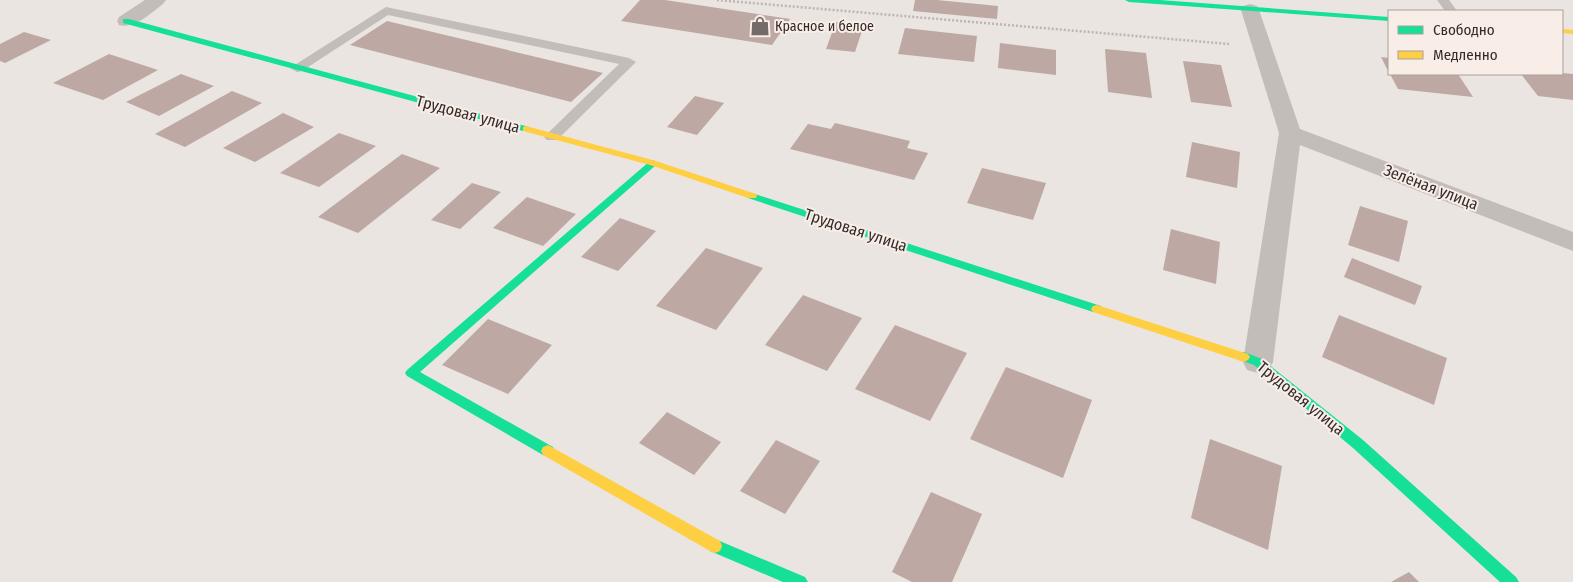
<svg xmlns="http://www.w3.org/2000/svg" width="1573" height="582" font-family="'Fira Sans Condensed',sans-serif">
  <rect width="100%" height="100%" fill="#eae5e0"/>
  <g fill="#bda8a3">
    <path d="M640,0H665L790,19L772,45L621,21Z"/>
    <path d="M915,0H937L998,6L997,19L913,11Z"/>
    <path d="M387,21L603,73L571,102L350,45Z"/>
    <path d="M836,22L864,25L855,52L826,49Z"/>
    <path d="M905,28L977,36L974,62L898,54Z"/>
    <path d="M24,32L51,40L5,63L0,61V44Z"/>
    <path d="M1000,43L1056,50V75L998,68Z"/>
    <path d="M1105,49L1146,53L1152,98L1108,92Z"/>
    <path d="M109,54L158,70L103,100L53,83Z"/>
    <path d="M1381,57L1389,58V73Z"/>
    <path d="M1183,61L1221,65L1232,107L1191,102Z"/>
    <path d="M1562,73L1573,74V100L1538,96L1521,74Z"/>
    <path d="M181,74L214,86L159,116L126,102Z"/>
    <path d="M1390,74H1458L1473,97L1398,89Z"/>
    <path d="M232,91L262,103L185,147L155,134Z"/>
    <path d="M695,96L724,103L697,135L667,127Z"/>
    <path d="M283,113L314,127L255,162L223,148Z"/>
    <path d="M835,123L910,141L907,148L928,153L914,180L790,149L808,124L831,129Z"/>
    <path d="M339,133L376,146L319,187L280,173Z"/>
    <path d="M1192,142L1240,152L1237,188L1186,177Z"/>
    <path d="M402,154L440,168L358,233L318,217Z"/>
    <path d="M982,168L1046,183L1033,220L967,203Z"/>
    <path d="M472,183L501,192L460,229L431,220Z"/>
    <path d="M527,197L576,214L543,246L493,228Z"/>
    <path d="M1360,206L1408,221L1399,262L1348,245Z"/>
    <path d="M620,218L656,231L618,271L581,257Z"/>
    <path d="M1171,229L1220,242L1216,284L1163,270Z"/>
    <path d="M706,248L763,268L716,330L656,306Z"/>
    <path d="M1352,258L1422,286L1415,305L1344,277Z"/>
    <path d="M803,295L862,318L827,371L765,345Z"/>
    <path d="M1339,315L1447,358L1434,405L1322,357Z"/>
    <path d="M488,319L552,345L508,394L442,365Z"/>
    <path d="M895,325L967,353L930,421L855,389Z"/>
    <path d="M1006,367L1092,400L1063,478L970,439Z"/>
    <path d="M667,412L721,442L694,475L639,443Z"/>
    <path d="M1210,439L1282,466L1268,550L1191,518Z"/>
    <path d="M776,440L820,461L785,514L740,491Z"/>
    <path d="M931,492L982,514L952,582H912L892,572Z"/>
    <path d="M1409,572L1419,582H1391Z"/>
  </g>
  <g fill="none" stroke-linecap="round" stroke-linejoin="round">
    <path stroke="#bcb5b2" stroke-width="2.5" stroke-dasharray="2 2" stroke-linecap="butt" d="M717,0L1229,44"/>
    <g fill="#c3bdb9" fill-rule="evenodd">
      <path d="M1437,0H1449L1457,11H1445Z"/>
      <path d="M386,7L629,58L636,62L557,140H547L544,137L547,134L619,64L388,15L302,71L297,72L290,68Z"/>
    </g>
    <g fill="#c3bdb9" fill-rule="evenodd">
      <path d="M145,0H166L163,4C151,13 135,29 119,25L117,21L119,17Z"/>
      <path d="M1250,4L1257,6L1259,10L1300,129L1573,232V251L1300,145L1273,362L1269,370L1258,373L1247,370L1243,362L1279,133L1241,10L1243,6Z"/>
    </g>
    <g fill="#16e098" fill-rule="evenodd">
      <path d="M1125,0H1160L1389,17V21L1129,2Z"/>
      <path d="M123,19H129L529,127L531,129L529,131H523L123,23Z"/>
      <path d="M653,160L658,163L656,165L420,372L553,447L555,451L553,455L548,457L543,455L407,376L405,373L407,370L650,161Z"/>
      <path d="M752,193L1101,306L1103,309L1101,312H1093L748,198L747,196L748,194Z"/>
      <path d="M1244,352L1262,359L1363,440L1516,577L1519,582H1500L1353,448L1254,365L1240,360L1238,357L1240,354Z"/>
      <path d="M715,539L805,577L808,582H783L710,551L708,546L710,541Z"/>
    </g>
    <g fill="#ffcf43" fill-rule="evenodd">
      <path d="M1562,29L1573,30V34L1562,33Z"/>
      <path d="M526,126L656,161L756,194L757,196L756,198H748L650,165L523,131V127Z"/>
      <path d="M1097,305L1248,354L1250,357L1248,360L1244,362L1093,312L1091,309L1093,306Z"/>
      <path d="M548,445L720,541L722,546L720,551L715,553L710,551L543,455L541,451L543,447Z"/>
    </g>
  </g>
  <defs>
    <symbol id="shop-bare" viewBox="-9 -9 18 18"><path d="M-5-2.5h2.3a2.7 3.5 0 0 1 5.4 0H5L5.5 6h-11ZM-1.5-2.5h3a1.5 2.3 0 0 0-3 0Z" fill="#746b68" stroke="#f8eee7" stroke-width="2.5" paint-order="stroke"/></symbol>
  </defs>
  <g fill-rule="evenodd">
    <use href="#shop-bare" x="746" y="12" width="28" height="28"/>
  </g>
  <g text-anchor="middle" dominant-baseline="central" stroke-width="4" stroke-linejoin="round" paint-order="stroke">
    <g font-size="14" fill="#342a28" stroke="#f8eee7" text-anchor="start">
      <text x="775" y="26">Красное и белое</text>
    </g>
    <g font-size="16" fill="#342a28" stroke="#f8eee7">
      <text transform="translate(468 114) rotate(15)">Трудовая улица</text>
      <text transform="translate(1431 187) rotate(21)">Зелёная улица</text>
      <text transform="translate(856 230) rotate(18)">Трудовая улица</text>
      <text transform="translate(1301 398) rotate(39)">Трудовая улица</text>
    </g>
  </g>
  <rect x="1388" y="10" width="175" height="65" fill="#f8eee7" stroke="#aaa09b"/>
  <rect x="1398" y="26" width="25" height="8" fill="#16e098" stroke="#aaa09b"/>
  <text x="1433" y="35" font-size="15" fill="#342a28">Свободно</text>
  <rect x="1398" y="51" width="25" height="8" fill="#ffcf43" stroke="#aaa09b"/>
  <text x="1433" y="60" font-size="15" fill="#342a28">Медленно</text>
</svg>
